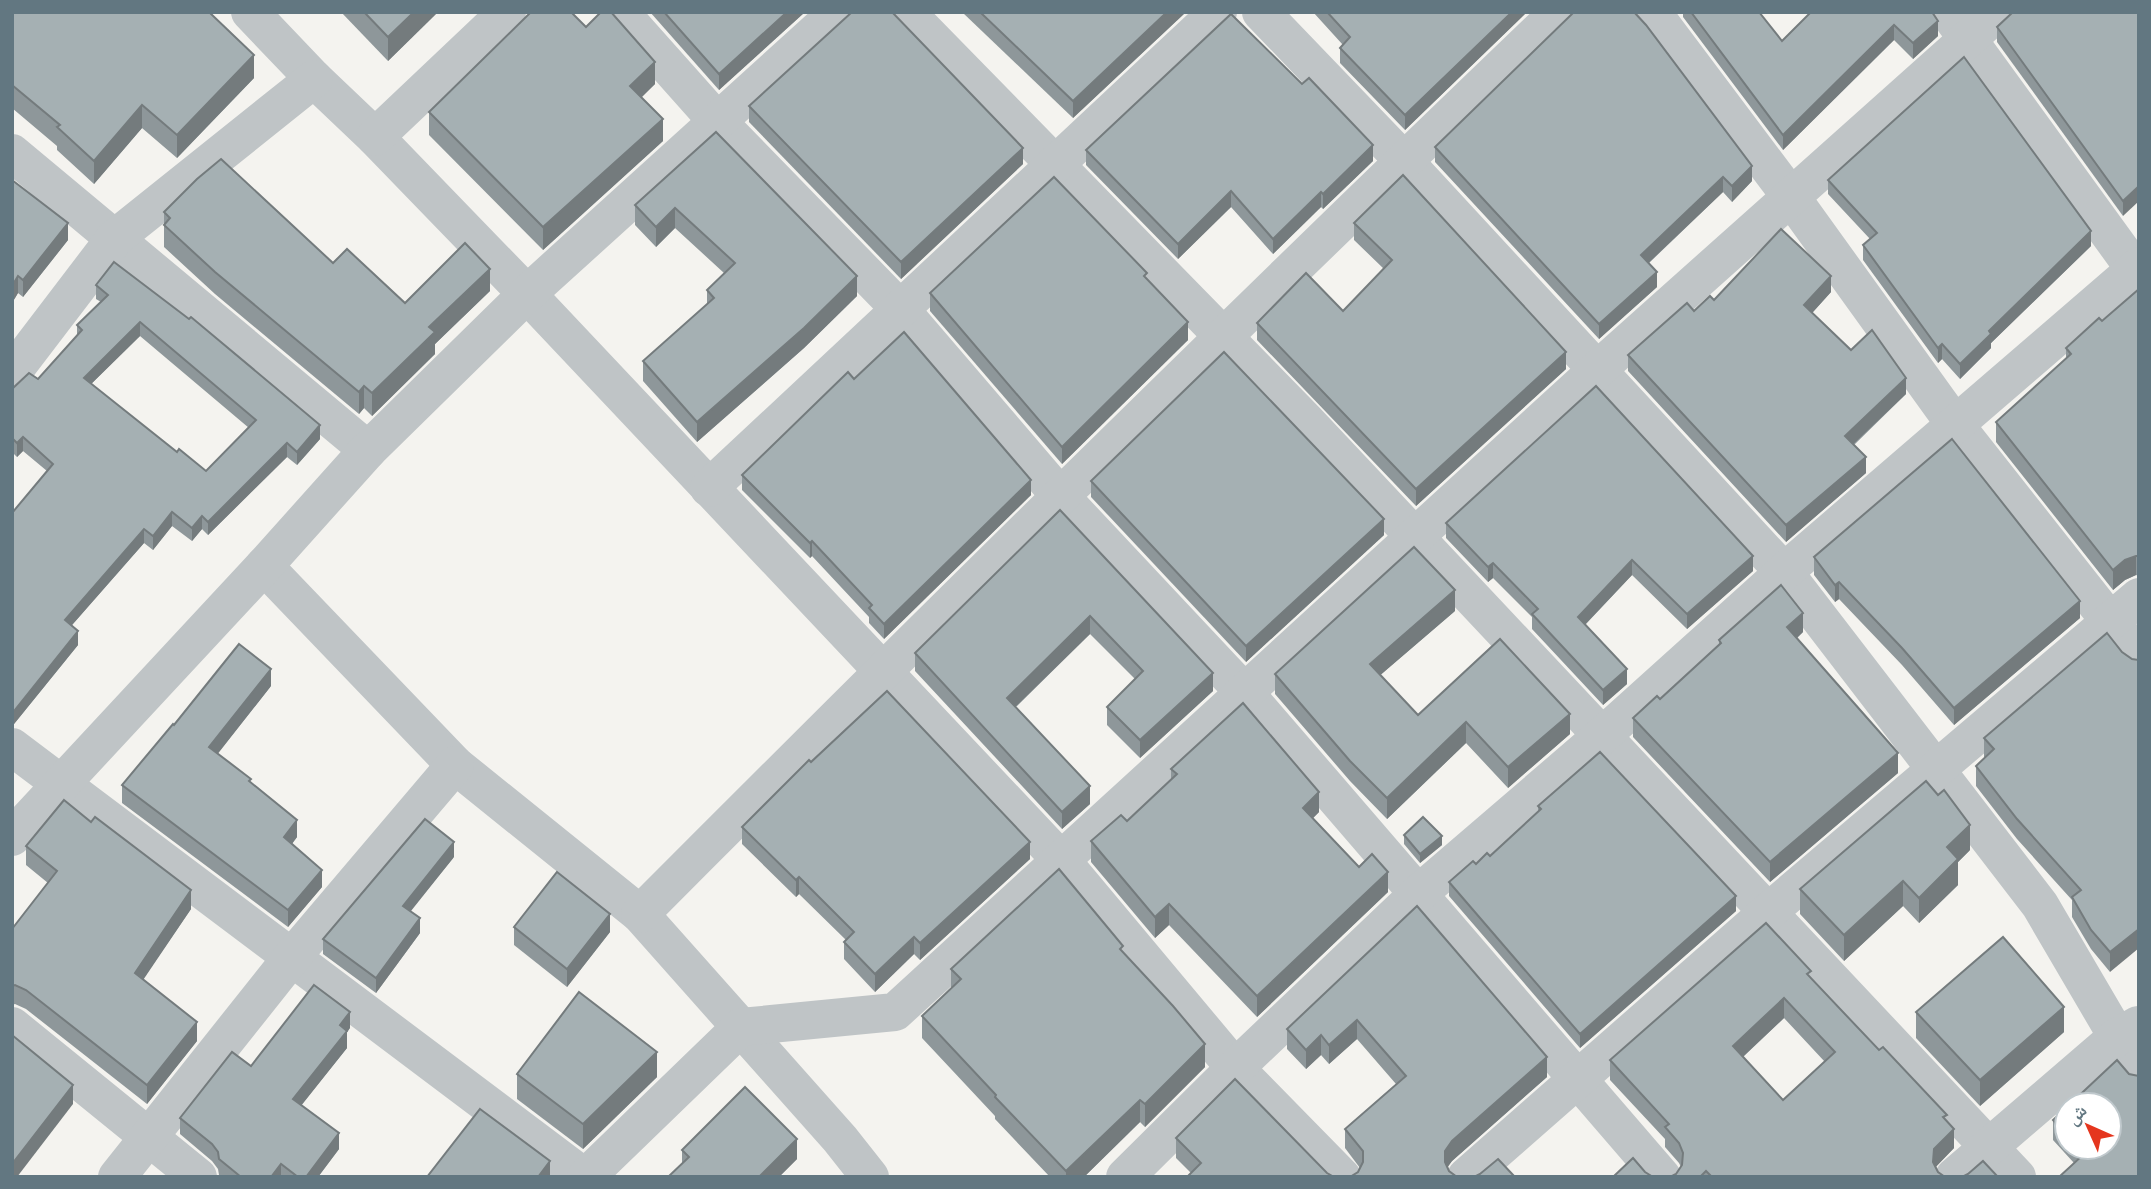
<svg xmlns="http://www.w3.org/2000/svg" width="2151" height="1189" font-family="'Source Sans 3','Noto Naskh Arabic',sans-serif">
  <rect width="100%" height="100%" fill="#f4f3ef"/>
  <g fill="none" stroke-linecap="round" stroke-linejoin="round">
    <g stroke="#bfc4c6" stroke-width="38">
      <path d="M250,12L314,79L375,137L527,294L1061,860L1235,1068L1342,1177"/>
      <path d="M620,12L717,121L900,309L1061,497L1245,693L1662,1177"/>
      <path d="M906,12L1306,421L2017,1177"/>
      <path d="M1261,12L1404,161L1784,572L2040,905L2139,1074"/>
      <path d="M1652,12L1791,197L1956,426L2139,658"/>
      <path d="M1948,12L2139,275"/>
      <path d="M375,137L507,12"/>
      <path d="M12,153L368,450"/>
      <path d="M12,373L115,238L314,79"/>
      <path d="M709,488L1218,12"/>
      <path d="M264,566L455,765L640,914L840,1139L870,1177"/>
      <path d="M12,747L584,1177"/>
      <path d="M12,837L264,566L368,450L527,294L838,12"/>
      <path d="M640,914C943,610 1249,309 1559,12"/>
      <path d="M12,1026L198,1177"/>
      <path d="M117,1177L292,957L455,765"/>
      <path d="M586,1177L741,1027L895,1012L1597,370L1998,12"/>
      <path d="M1125,1177L1235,1068L1418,894L1603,735L1784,572L2139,266"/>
      <path d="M1466,1177L1768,912L2139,597"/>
      <path d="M1954,1177L2117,1037L2138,1025"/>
    </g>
  </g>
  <g fill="#8e979a" fill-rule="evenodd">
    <path d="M12,12L254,78L177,158L142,128L94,184L57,150V146L12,108Z"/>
    <path d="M341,12H438L388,61Z"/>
    <path d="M650,12H805L719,90Z"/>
    <path d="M962,12H1186L1073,118Z"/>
    <path d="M1313,12H1527L1405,130L1340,63V48L1343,45Z"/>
    <path d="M1634,12L1752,181L1732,202L1723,192L1649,263L1657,287L1599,339L1435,162V147Z"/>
    <path d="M1683,12H1759L1782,41L1932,12L1938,36L1913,59L1894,40L1783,150L1683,17Z"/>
    <path d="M2139,12L2123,216L1997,42V27Z"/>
    <path d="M586,27L655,84L641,97L663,141L543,250L429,135V112Z"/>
    <path d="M749,106L1023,164L901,279L749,122Z"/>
    <path d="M716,132L857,296L804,348L697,442L643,381V361L707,304V290L724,273L675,228L656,247L635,225V205Z"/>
    <path d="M1086,150L1373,161L1323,209L1321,207L1273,254L1231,207L1178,259L1086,165Z"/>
    <path d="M12,180L68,240L23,297L18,293L12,303Z"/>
    <path d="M1828,180L2091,246L1991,343V348L1960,379L1942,359L1938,363L1863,260V245L1870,239L1828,194Z"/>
    <path d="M164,212L333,263L405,303L490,291L435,344V354L372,416L364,408L359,414L215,294L164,247Z"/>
    <path d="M1354,223L1566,369L1416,506L1257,340V323L1343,311L1384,269L1354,240Z"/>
    <path d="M1147,280L1188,340L1062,464L930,311V293Z"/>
    <path d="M96,285L320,439L297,465L287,457L208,535L202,529L192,541L172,526L153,550L144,543L72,625L78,645L14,724L12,722V513L47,471L23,451L17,457L12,452V389L38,379L77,336V325L101,302L96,299ZM140,336L249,428L206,471L177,452L91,384Z"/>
    <path d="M2139,289V576L2136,575L2125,580L2113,590L1996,442V422L2066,358V348L2102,321Z"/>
    <path d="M1831,292L1812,313L1851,350L1906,394L1854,445L1866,473L1786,542L1628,371V355L1694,311L1714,300Z"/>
    <path d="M854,379L1031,495L884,639L869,623V617L812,556L810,558L742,490V475Z"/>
    <path d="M1091,481L1384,535L1246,662L1091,497Z"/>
    <path d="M1060,510L1213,691L1140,758L1107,725V707L1135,679L1090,634L1016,707L1090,804L1062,829L915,671V653Z"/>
    <path d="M1446,523L1753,571L1687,629L1632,575L1585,625L1627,684L1603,705L1532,629V617L1493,578L1488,582L1446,538Z"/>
    <path d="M1814,557L2080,618L1954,725L1902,665L1839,599L1835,602L1814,575Z"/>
    <path d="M1455,611L1380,675L1418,715L1570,734L1508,788L1466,743L1387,819L1350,781L1275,694V674Z"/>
    <path d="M1803,632L1797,638L1898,773L1770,882L1633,737V718L1660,699L1719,645V640Z"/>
    <path d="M2122,652L2132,659L2110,972L2091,949L2072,917V900L2017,839L1976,786V766L1984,758V738Z"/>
    <path d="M271,686L217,754L251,783L297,837L292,844L322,887L288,927L122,803V785L174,725Z"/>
    <path d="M811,762L1030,859L920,960L914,954L875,992L844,959V942L846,940L799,894L796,897L742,844V827Z"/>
    <path d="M1171,769L1319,812L1313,818L1359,867L1388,892L1257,1017L1169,925L1155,938L1091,862V841L1127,821L1171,780Z"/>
    <path d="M1538,806L1736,911L1580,1048L1449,896V882L1476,864L1490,856L1538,812Z"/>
    <path d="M1404,835L1442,845L1420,863L1404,844Z"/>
    <path d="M26,846L191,909L143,979L197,1041L147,1104L26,1009L15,1004L12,1005V929L48,883L26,865Z"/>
    <path d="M1970,850L1958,862V885L1919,923L1903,906L1844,961L1800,914V889Z"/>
    <path d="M454,857L410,911L420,933L376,993L323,954V939Z"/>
    <path d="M1417,906L1547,1077L1452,1161L1447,1167L1358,1172L1360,1168L1345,1148V1129L1396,1084L1357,1039L1329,1064L1321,1055L1306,1069L1287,1049V1029Z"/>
    <path d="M514,927L610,932L567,987L514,945Z"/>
    <path d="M1123,953L1205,1067L1145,1127L1140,1122L1084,1177H1050L995,1119V1116L922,1038V1016L951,989V969Z"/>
    <path d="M1811,978L1947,1121L1954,1148L1935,1167L1938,1172L1945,1177H1670L1676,1174L1681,1167L1679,1163L1665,1147V1139L1610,1080V1060ZM1784,1018L1825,1062L1783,1100L1743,1057Z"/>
    <path d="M1916,1012L2064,1032L1980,1106L1916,1038Z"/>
    <path d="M350,1028L347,1032V1048L301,1105L339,1149L318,1177H221L219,1175L218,1169L212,1161L180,1134V1118L251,1066Z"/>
    <path d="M517,1074L657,1077L583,1149L517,1099Z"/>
    <path d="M2129,1074L2139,1177L2074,1163L2053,1140V1120L2067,1107V1147H2109Z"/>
    <path d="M1176,1138L1327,1173H1191L1176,1158Z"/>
    <path d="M682,1150L797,1159L779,1177H668L682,1164Z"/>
  </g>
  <g fill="#747b7d">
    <path d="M414,12H438L388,61V37Z"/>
    <path d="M787,12H805L719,90V74Z"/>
    <path d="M1167,12H1186L1073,118V101Z"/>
    <path d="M1512,12H1527L1405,130V115Z"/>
    <path d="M1938,21V36L1913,59V43Z"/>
    <path d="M1894,25V40L1783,150V135Z"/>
    <path d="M254,55V78L177,158V135Z"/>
    <path d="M655,62V84L630,109V86Z"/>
    <path d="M142,105V128L94,184V161Z"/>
    <path d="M663,119V141L543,250V227Z"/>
    <path d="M1373,145V161L1323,209V194Z"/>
    <path d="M1023,148V164L901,279V262Z"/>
    <path d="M1752,166V181L1732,202V186Z"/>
    <path d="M1723,177V192L1641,270V255Z"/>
    <path d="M2139,186V201L2123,216V201Z"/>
    <path d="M1231,191V207L1178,259V244Z"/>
    <path d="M1321,192V207L1273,254V239Z"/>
    <path d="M675,208V228L656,247V227Z"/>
    <path d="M68,223V240L23,297V280Z"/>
    <path d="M2091,231V246L1991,343V348L1960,379V364L1989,331Z"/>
    <path d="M490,269V291L435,344V354L372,416V393L429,327Z"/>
    <path d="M1657,272V287L1599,339V324Z"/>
    <path d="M18,276V293L12,303V286Z"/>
    <path d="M857,276V296L804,348L697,442V422Z"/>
    <path d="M1831,276V292L1804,322V305Z"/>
    <path d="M140,322V336L84,391V378Z"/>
    <path d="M1188,322V340L1062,464V447Z"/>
    <path d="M1942,344V359L1938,363V348Z"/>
    <path d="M1566,352V369L1416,506V489Z"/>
    <path d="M1906,378V394L1845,452V436Z"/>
    <path d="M364,386V408L359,414V392Z"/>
    <path d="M320,425V439L297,465V452Z"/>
    <path d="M23,437V451L17,457V443Z"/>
    <path d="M287,443V457L208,535V522Z"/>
    <path d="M1866,457V473L1786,542V525Z"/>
    <path d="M1031,480V495L884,639V624Z"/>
    <path d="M172,512V526L153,550V536Z"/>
    <path d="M202,516V529L192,541V528Z"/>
    <path d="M1384,519V535L1246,662V646Z"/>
    <path d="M144,529V543L65,633V620Z"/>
    <path d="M812,541V556L810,558V543Z"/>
    <path d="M1753,556V571L1687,629V614Z"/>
    <path d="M2136,556V575L2125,580L2113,590V570L2125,560Z"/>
    <path d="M1632,560V575L1578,632V617Z"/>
    <path d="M1493,563V578L1488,582V567Z"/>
    <path d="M1839,582V599L1835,602V585Z"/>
    <path d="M1455,590V611L1370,684V664Z"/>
    <path d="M2080,601V618L1954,725V708Z"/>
    <path d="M1803,613V632L1787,647V627Z"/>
    <path d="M1090,616V634L1007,715V698Z"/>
    <path d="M78,631V645L14,724V711Z"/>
    <path d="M271,669V686L209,765V747Z"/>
    <path d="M1627,669V684L1603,705V690Z"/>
    <path d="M1213,673V691L1140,758V740Z"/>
    <path d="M1570,714V734L1508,788V767Z"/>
    <path d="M1466,722V743L1387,819V798Z"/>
    <path d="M1898,753V773L1770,882V862Z"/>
    <path d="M1090,786V804L1062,829V812Z"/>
    <path d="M1319,792V812L1303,828V808Z"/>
    <path d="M297,820V837L284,854V837Z"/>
    <path d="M1970,825V850L1958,862V885L1919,923V898L1947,847Z"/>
    <path d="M1442,836V845L1420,863V854Z"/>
    <path d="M454,842V857L403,921V906Z"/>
    <path d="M1030,842V859L920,960V943Z"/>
    <path d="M322,870V887L288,927V910Z"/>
    <path d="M1388,872V892L1257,1017V996Z"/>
    <path d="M799,877V894L796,897V880Z"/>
    <path d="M1903,881V906L1844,961V935Z"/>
    <path d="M191,890V909L135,992V973Z"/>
    <path d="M1736,896V911L1580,1048V1034Z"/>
    <path d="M1169,904V925L1155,938V917Z"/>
    <path d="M610,914V932L567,987V969Z"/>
    <path d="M420,918V933L376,993V978Z"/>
    <path d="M2139,929V948L2110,972V952Z"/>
    <path d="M914,937V954L875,992V974Z"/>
    <path d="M1784,998V1018L1733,1066V1046Z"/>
    <path d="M2064,1007V1032L1980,1106V1080Z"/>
    <path d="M350,1012V1028L347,1032V1048L293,1116V1099L340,1025Z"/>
    <path d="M1357,1020V1039L1329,1064V1045Z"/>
    <path d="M197,1022V1041L147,1104V1085Z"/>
    <path d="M1321,1035V1055L1306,1069V1050Z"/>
    <path d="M1205,1044V1067L1145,1127V1104Z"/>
    <path d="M657,1052V1077L583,1149V1124Z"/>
    <path d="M1547,1057V1077L1452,1161L1445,1171V1151L1452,1141Z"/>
    <path d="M73,1085V1104L17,1177H12V1164Z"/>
    <path d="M1140,1100V1122L1084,1177H1066V1171Z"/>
    <path d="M1954,1129V1148L1934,1169L1933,1177L1934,1149Z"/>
    <path d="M339,1133V1149L318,1177H306Z"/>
    <path d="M797,1139V1159L779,1177H759Z"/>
    <path d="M550,1161V1177H538Z"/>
    <path d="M281,1164V1177H271Z"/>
  </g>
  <g fill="#a5b0b3" stroke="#747b7d" stroke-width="2" fill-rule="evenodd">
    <path d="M12,12H209L254,55L177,135L142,105L94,161L57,127L60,125L12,85Z"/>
    <path d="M364,12H414L388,37Z"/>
    <path d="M531,12H571L586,27L601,12H611L655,62L630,86L663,119L543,227L429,112Z"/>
    <path d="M664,12H787L719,74Z"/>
    <path d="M852,12H892L1023,148L901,262L749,106Z"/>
    <path d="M980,12H1167L1073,101Z"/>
    <path d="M1327,12H1512L1405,115L1340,48L1350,37Z"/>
    <path d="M1634,12L1646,25L1752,166L1732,186L1723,177L1641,255L1657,272L1599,324L1435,147L1574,12Z"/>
    <path d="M1691,12H1759L1782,41L1811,12H1932L1938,21L1913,43L1894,25L1783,135Z"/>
    <path d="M2013,12H2139V186L2123,201L1997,27Z"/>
    <path d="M1231,14L1302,84L1309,78L1373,145L1323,194L1321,192L1273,239L1231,191L1178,244L1086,150Z"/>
    <path d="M1964,57L2091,231L1989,331L1991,334L1960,364L1942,344L1938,348L1863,245L1877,233L1828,180Z"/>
    <path d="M716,132L857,276L804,328L697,422L643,361L714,298L707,290L735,263L675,208L656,227L635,205Z"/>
    <path d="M221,159L333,263L347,249L405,303L465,243L490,269L429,327L435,332L372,393L364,386L359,392L215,272L164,225L170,218L164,212L197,179Z"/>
    <path d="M1403,175L1566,352L1416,489L1257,323L1306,273L1343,311L1392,260L1354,223Z"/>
    <path d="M1054,177L1147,273L1144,276L1188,322L1062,447L930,293Z"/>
    <path d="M12,180L68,223L23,280L18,276L12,286Z"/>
    <path d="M1781,229L1831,276L1804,305L1851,350L1872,330L1906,378L1845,436L1866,457L1786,525L1628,355L1687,303L1694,311L1710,296L1714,300Z"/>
    <path d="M114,262L189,319L191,317L320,425L297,452L287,443L208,522L202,516L192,528L172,512L153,536L144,529L65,620L78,631L14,711L12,709V513L53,464L23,437L17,443L12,438V389L29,373L38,379L82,330L77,325L108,295L96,285ZM140,322L256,420L206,471L179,449L177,452L84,378Z"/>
    <path d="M2139,289V556H2136L2125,560L2113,570L1996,422L2071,354L2066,348L2099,318L2102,321Z"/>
    <path d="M904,332L1031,480L884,624L869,608L872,605L812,541L810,543L742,475L848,372L854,379Z"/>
    <path d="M1224,352L1384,519L1246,646L1091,481Z"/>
    <path d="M1596,386L1753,556L1687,614L1632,560L1578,617L1627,669L1603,690L1532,614L1538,609L1493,563L1488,567L1446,523Z"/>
    <path d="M1952,439L2080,601L1954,708L1902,648L1839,582L1835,585L1814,557Z"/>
    <path d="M1060,510L1213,673L1140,740L1107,707L1143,671L1090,616L1007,698L1090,786L1062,812L915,653Z"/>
    <path d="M1414,547L1455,590L1370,664L1418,715L1500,639L1570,714L1508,767L1466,722L1387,798L1350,761L1275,674Z"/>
    <path d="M1781,585L1803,613L1787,627L1898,753L1770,862L1633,718L1657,696L1660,699L1721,643L1719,640Z"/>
    <path d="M2107,633L2122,652L2132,659L2139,660V929L2110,952L2091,930L2072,897L2081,890L2017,819L1976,766L1994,749L1984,738Z"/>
    <path d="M239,644L271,669L209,747L251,779L249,781L297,820L284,837L322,870L288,910L122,785L173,724L174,725Z"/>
    <path d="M887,691L1030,842L920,943L914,937L875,974L844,942L854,932L799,877L796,880L742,827L809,760L811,762Z"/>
    <path d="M1243,703L1319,792L1303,808L1359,867L1372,854L1388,872L1257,996L1169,904L1155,917L1091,841L1121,815L1127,821L1177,774L1171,769Z"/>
    <path d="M1600,752L1736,896L1580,1034L1449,882L1473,861L1476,864L1487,853L1490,856L1541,809L1538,806Z"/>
    <path d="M1926,781L1938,795L1944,790L1970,825L1947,847L1958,859L1919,898L1903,881L1844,935L1800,889Z"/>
    <path d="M64,800L91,822L95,817L191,890L135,973L197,1022L147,1085L26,990L15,985L12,986V929L57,871L26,846Z"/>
    <path d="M1423,817L1442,836L1420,854L1404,835Z"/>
    <path d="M425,819L454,842L403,906L420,918L376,978L323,939Z"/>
    <path d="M1059,869L1123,946L1120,949L1173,1006L1205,1044L1145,1104L1140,1100L1066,1171L995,1097L996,1095L922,1016L961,979L951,969Z"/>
    <path d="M557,872L610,914L567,969L514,927Z"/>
    <path d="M1417,906L1547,1057L1452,1141L1445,1151V1162L1449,1171L1457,1177H1350L1358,1172L1363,1162V1151L1345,1129L1406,1076L1357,1020L1329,1045L1321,1035L1306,1050L1287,1029Z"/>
    <path d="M1766,923L1811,971L1807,974L1879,1050L1883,1047L1947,1115L1943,1117L1954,1129L1934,1149L1933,1162L1938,1172L1945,1177H1712L1706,1171L1700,1177H1670L1676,1174L1682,1165L1683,1153L1679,1143L1665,1127L1669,1124L1610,1060ZM1784,998L1835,1052L1783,1100L1733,1046Z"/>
    <path d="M2003,937L2064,1007L1980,1080L1916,1012Z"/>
    <path d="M314,985L350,1012L340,1025L347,1031L293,1099L339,1133L306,1177H298L281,1164L271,1177H241L219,1159L218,1152L212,1144L180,1118L232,1052L251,1066Z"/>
    <path d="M579,992L657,1052L583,1124L517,1074Z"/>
    <path d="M12,1035L73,1085L12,1164Z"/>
    <path d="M2117,1060L2129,1074L2139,1076V1177H2059L2083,1155L2077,1147H2109V1105H2069Z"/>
    <path d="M1235,1079L1327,1173L1334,1177H1187L1201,1163L1176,1138Z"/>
    <path d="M745,1087L797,1139L759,1177H668L689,1157L682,1150Z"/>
    <path d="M2067,1107V1136L2053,1120Z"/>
    <path d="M480,1109L550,1161L538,1177H427Z"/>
    <path d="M1633,1158L1645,1172L1653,1177H1613Z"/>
    <path d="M1498,1159L1515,1177H1474L1480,1174Z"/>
    <path d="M1983,1161L1998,1177H1962L1968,1174Z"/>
  </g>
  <rect width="2151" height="1189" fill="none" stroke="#627781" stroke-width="28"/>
  <g transform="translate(2088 1126) rotate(315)"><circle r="33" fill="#ffffff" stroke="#c0c9cd" stroke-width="2"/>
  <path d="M0-5L12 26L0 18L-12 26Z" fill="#e5361e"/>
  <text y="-10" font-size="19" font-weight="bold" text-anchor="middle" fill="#627781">ش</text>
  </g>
</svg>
